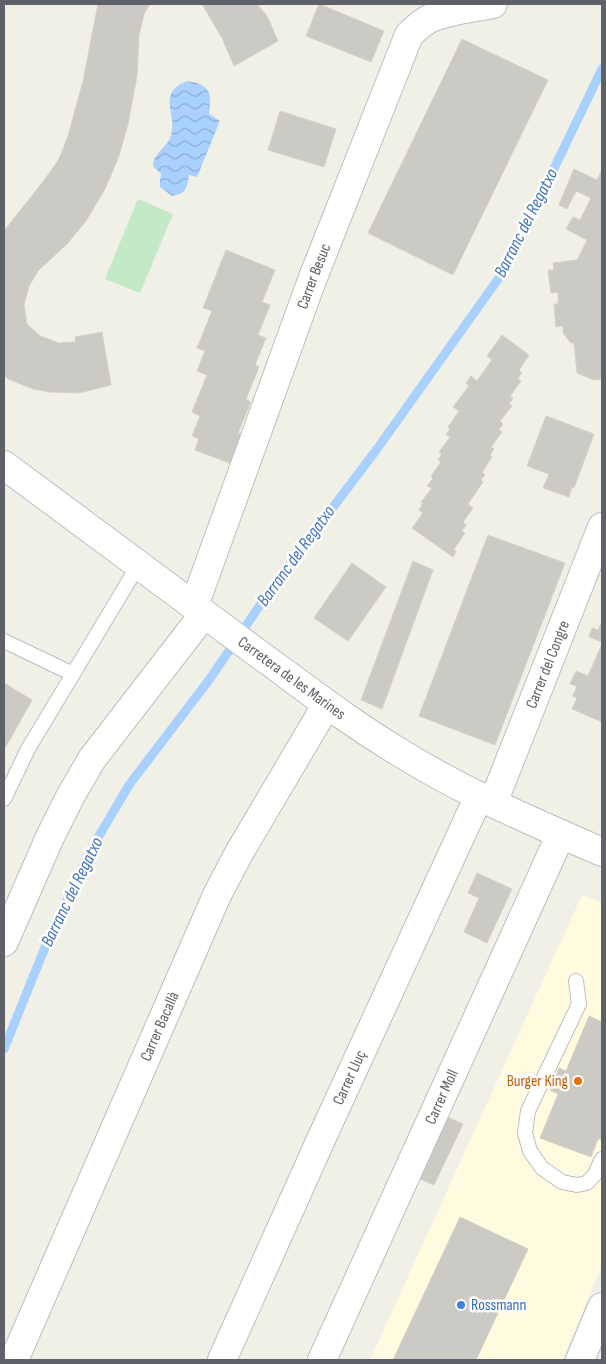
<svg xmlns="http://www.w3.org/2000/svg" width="606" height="1364" font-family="'Sofia Sans Condensed',sans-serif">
  <defs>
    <pattern id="water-waves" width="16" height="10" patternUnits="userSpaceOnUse" patternTransform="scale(1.25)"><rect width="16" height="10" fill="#a9d1ff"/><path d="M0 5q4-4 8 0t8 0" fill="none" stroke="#8dadd2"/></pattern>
  </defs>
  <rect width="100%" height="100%" fill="#f1f0e7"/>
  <path fill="#fffbde" d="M582,895L602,903V1265L562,1360H370Z"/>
  <path fill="#c3e9c7" d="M138,199L173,214L140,293L105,279Z"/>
  <path fill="url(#water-waves)" d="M187,81C210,84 212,93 209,114L220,121L197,177L189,175C187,189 186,193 172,196L160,187V180L161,174L153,166C153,154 167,147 171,136C178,114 156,93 187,81Z"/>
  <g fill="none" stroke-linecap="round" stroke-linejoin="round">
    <path stroke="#a9d1ff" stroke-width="9" d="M4,1049L48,940L93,846L129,785L209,680L269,592L377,449L506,268L602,69"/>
  </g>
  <g fill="#cccac4" stroke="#d6d3c5">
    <path d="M98,4H150L144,14L139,35L137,76L128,124L119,156L105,189L86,221L67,244L38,271L29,286L24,305L27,324L40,336L59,343L76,342L75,337L102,332L111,385L79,393L50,392L33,389L8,379L4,375V231L45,179L59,159L68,136L83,81Z"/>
    <path d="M202,4H257L267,16L278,41L234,66L222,38Z"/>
    <path d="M319,4L384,31L371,62L306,36Z"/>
    <path d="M462,39L548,80L453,275L368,233Z"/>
    <path d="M280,111L336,129L324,167L268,150Z"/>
    <path d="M574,169L597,180L602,170V379L594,380L577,373L574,343H571L563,333V326L556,327L554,304H558V292L551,293L548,270H554L553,263L577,260L587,240L566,229L573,217L580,220L591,198L576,191L567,209L559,205Z"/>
    <path d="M226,250L275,270L262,302L270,305L258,335L266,338L255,365L259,367L246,399L251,402L238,433L244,435L232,464L195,450L199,439L192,436L200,416L192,412L207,375L197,371L205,351L197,348L212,311L203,308Z"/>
    <path d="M502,335L529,355L519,370L522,373L518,378L521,381L510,396L513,398L509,404L512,406L500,421L503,424L499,430L502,432L491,447L494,449L490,455L492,457L482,472L485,475L481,480L483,482L468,504L473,508L463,522L466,525L462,531L465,533L454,549L456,551L453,557L412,528L423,513L419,510L423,503L421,502L432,488L427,486L433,478L431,476L441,462L438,460L442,454L439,452L450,437L446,434L450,429L448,427L459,411L453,407L469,386L466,383L471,376L477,381L492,360L487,356Z"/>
    <path d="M546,416L594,434L574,488L572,487L569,497L543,488L549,474L527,466Z"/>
    <path d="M488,535L565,563L495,745L419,716Z"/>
    <path d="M413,561L433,570L382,709L361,700Z"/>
    <path d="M352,563L386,587L348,641L314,618Z"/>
    <path d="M602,622V642L589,637L592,628L598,630Z"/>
    <path d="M602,644V722L572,709L577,698L573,696L577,686L570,684L576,671L588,676Z"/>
    <path d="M4,683L32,700L4,750Z"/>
    <path d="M477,873L512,889L487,943L464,932L479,898L468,893Z"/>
    <path d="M589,1016L602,1022V1139H598L591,1157L540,1138L558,1094L550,1090L559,1068L566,1071Z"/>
    <path d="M445,1116L463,1124L434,1185L417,1178Z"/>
    <path d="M460,1217L528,1249L476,1360H393Z"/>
  </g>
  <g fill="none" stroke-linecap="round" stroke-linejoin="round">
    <defs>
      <g id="lane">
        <path d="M4,641L73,674L139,564"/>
        <path d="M4,799L28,749L73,674"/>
        <path d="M576,981L579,1004L528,1111L525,1133L530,1151L542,1168L562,1182L577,1185L587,1183L595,1174L602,1159"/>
      </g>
      <g id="street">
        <path id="s1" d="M194,606L312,280L409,35C415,29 422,22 431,18C450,10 473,8 493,4"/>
        <path id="s2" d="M493,803L602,527"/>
        <path d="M4,942L50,837L71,795L92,759L204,614"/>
        <path id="s3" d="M14,1360L217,895L239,853L327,704"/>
        <path id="s4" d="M222,1360L323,1135L479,796"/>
        <path id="s5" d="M322,1360L561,834"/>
        <path d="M580,1360L602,1307"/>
      </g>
      <g id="secondary">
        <path id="s6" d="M4,465C88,527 172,590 256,652C303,686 349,722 399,752C463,792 533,822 602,852"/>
      </g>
    </defs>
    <use href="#lane" stroke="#bbbec3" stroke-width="16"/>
    <use href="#street" stroke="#bbbec3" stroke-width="30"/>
    <use href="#secondary" stroke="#bcbfc5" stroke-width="30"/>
    <use href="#lane" stroke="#fff" stroke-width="14"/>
    <use href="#street" stroke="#fff" stroke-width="28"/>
    <use href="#secondary" stroke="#fff" stroke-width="28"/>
  </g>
  <circle fill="#e8710a" stroke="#fff" stroke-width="2" cx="578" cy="1081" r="5"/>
  <circle fill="#3f7fe0" stroke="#fff" stroke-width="2" cx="461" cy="1305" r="5"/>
  <g text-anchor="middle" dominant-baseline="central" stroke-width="5" stroke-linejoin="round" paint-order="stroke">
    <g font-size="16" fill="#5e6268" stroke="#fff">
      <text stroke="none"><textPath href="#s1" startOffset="351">Carrer Besuc</textPath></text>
      <text stroke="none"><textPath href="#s2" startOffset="149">Carrer del Congre</textPath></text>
      <text stroke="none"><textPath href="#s6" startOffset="358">Carretera de les Marines</textPath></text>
      <text stroke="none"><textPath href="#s3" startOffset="364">Carrer Bacallà</textPath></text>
      <text stroke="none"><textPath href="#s4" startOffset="310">Carrer Lluç</textPath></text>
      <text stroke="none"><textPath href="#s5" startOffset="289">Carrer Moll</textPath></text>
    </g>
    <g font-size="16" fill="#c56008" stroke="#fff" text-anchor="end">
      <text x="568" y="1081">Burger King</text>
    </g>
    <g font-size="16" fill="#366cbe" stroke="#fff" text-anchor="start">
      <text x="471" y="1305">Rossmann</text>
    </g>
    <g font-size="18" font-style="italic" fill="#4373bf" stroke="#fff">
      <text transform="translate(526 223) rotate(-63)">Barranc del Regatxo</text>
      <text transform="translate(296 556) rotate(-54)">Barranc del Regatxo</text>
      <text transform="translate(72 892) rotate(-64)">Barranc del Regatxo</text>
    </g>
  </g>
  <rect width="606" height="1364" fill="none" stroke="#5e6268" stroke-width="10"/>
</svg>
